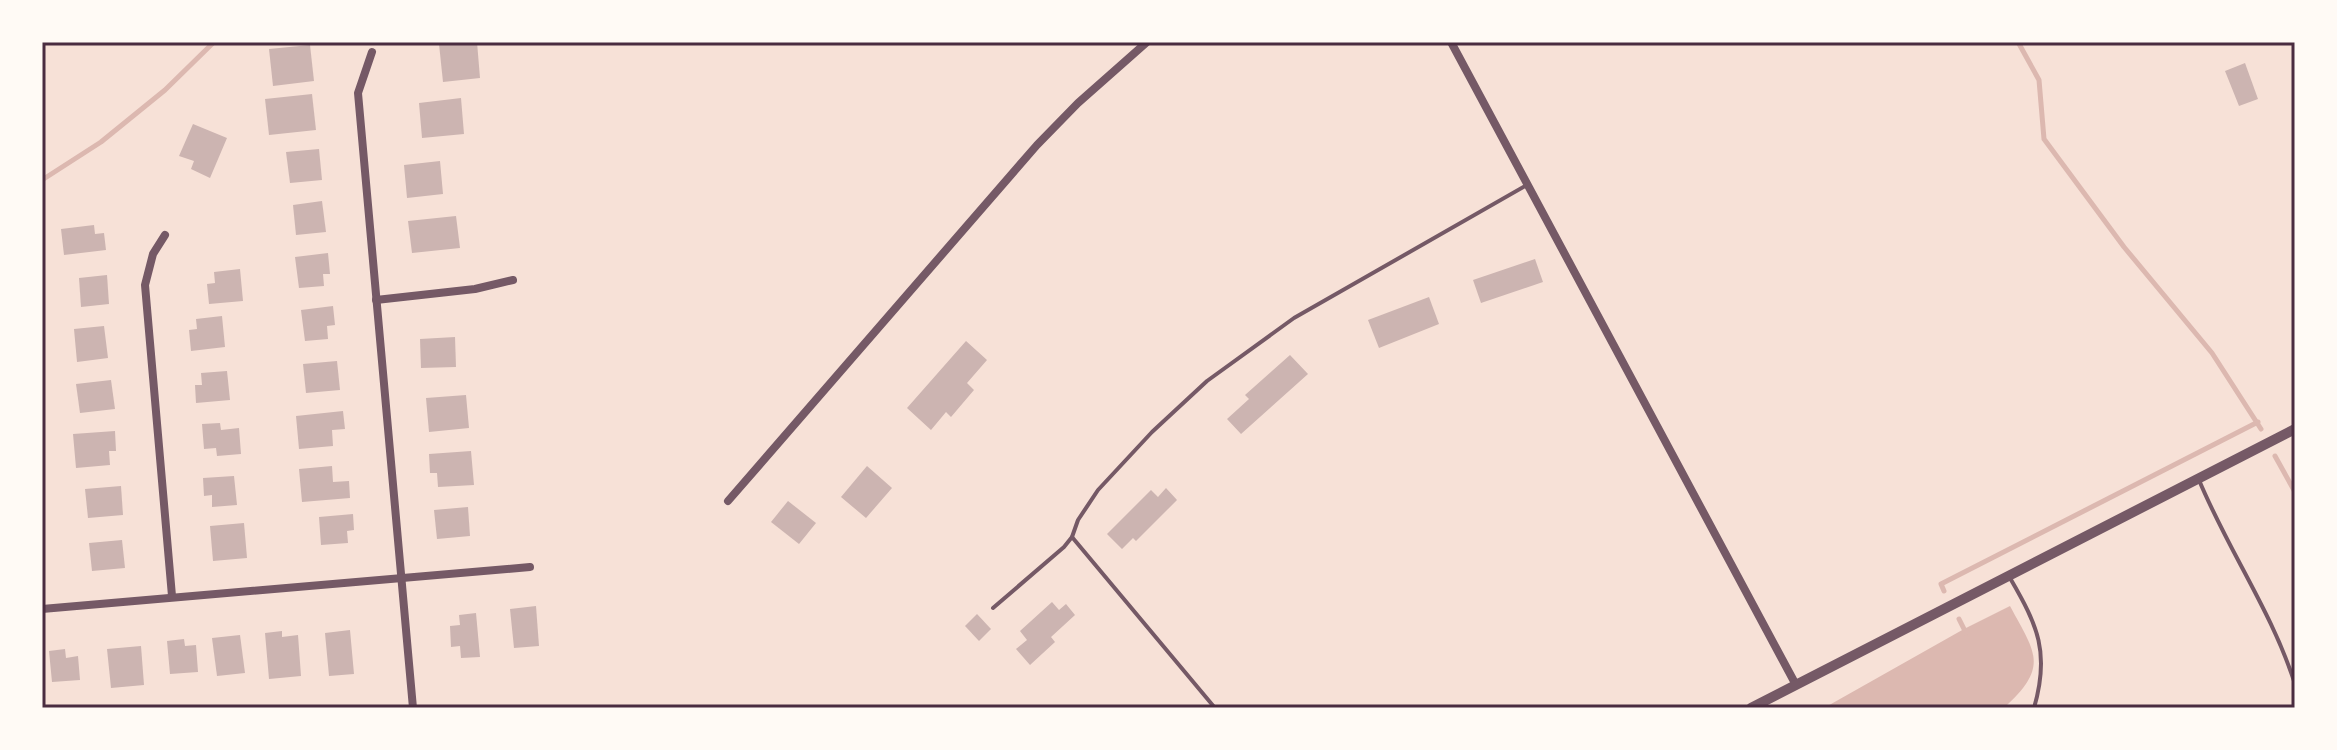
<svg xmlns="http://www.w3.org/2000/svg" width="2337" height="750" font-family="'DejaVu Sans',sans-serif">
  <rect width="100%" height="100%" fill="#f7e1d7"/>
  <path fill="#dcb8b0" d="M2010,606C2035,653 2050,666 2004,708H1824L1964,629Z"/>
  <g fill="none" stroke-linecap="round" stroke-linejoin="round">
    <g stroke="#dcb8b0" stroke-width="5">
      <path d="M2018,42L2039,80L2044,139L2124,247L2212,353L2261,429"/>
      <path d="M42,180L101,142L165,90L214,42"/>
      <path d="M2275,456L2295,492"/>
      <path d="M1944,591L1941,584L2258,422"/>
      <path d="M1959,619L1966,633"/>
    </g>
  </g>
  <g fill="#ccb4b1">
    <path d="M463,42H477L480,78L443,82L439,44Z"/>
    <path d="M310,45L314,81L273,86L269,49Z"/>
    <path d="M2245,63L2258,99L2239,106L2225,71Z"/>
    <path d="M312,94L316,130L269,135L265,99Z"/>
    <path d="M461,98L464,134L422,138L419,103Z"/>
    <path d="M193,124L227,138L210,178L191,169L194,161L179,156Z"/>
    <path d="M319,149L322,180L290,183L286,152Z"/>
    <path d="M440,161L443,194L407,198L404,165Z"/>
    <path d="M322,201L326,232L296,235L293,205Z"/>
    <path d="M456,216L460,248L412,253L408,221Z"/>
    <path d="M94,225L95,234L104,233L106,250L64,255L61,229Z"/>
    <path d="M328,253L330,274H323L324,286L299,288L295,257Z"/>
    <path d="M1535,259L1543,282L1481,303L1473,280Z"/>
    <path d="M240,269L243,301L209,304L207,284L215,283L214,272Z"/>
    <path d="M107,275L109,304L81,307L79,278Z"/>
    <path d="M1429,297L1439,324L1379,348L1368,320Z"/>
    <path d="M333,306L335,325L327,326L328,339L305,341L301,310Z"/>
    <path d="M222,316L225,347L191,351L189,330L197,329L196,319Z"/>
    <path d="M104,326L108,358L77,362L74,329Z"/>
    <path d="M455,337L456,367L421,368L420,339Z"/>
    <path d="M966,341L987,360L967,383L974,390L951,417L946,412L931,430L907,408Z"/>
    <path d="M1290,355L1308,374L1241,434L1227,419L1249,399L1245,395Z"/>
    <path d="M337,361L340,390L306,393L303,364Z"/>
    <path d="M227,371L230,400L196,403L195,385H202L201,373Z"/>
    <path d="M111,380L115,409L80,413L76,384Z"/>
    <path d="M466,395L469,428L429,432L426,398Z"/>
    <path d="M343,411L345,429L332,430L333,446L299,449L296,416Z"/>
    <path d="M220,423L221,430L239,428L241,454L217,456L216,448L204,449L202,424Z"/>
    <path d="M115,431L116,451H109L110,465L76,468L73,434Z"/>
    <path d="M471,451L474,485L438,487L437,473H430L429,454Z"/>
    <path d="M332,466L333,482L349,481L350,498L302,502L299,469Z"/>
    <path d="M867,466L892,488L866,518L841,497Z"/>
    <path d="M234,476L237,505L212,507V495L204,496L203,478Z"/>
    <path d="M121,486L123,515L88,518L85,489Z"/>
    <path d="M1166,488L1177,500L1136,541L1133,538L1122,549L1107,534L1151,490L1158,497Z"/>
    <path d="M788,501L816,523L799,544L771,522Z"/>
    <path d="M468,507L470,536L437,539L434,510Z"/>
    <path d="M353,514L354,530L347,531L348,543L321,545L319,517Z"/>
    <path d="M244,523L247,558L213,561L210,526Z"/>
    <path d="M122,540L125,568L92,571L89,543Z"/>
    <path d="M1052,602L1059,610L1066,604L1075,615L1051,637L1055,642L1030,665L1016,649L1027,640L1020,631Z"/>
    <path d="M536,606L539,646L514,648L510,609Z"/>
    <path d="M476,613L480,657L461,658L460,646L451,647L450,626L460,625L459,615Z"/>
    <path d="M977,614L991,629L979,641L965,626Z"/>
    <path d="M350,630L354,674L329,676L325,633Z"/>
    <path d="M282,631V637L298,635L301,676L269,679L265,633Z"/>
    <path d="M240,635L245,673L217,676L212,638Z"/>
    <path d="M184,639L185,646L196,645L198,672L170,674L167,641Z"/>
    <path d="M141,646L144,685L111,688L107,649Z"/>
    <path d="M65,649L66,658L78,656L80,680L52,682L49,651Z"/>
  </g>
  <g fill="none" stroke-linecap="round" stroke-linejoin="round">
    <g stroke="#755966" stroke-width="4">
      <path d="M2199,480C2228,550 2272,612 2295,684"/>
      <path d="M1072,537L1215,708"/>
      <path d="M2010,578C2038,626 2050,653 2034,708"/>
      <path d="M993,608L1064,547L1072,537L1078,520L1098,490L1152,432L1207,381L1294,318L1527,185"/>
    </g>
    <g stroke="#755966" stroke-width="8">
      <path d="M1451,42L1796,685"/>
      <path d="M372,52L358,93L413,708"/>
      <path d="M165,235L153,254L145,285L172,596"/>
      <path d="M376,300L475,289L513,280"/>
      <path d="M728,501L1037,145L1078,103L1147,42"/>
      <path d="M42,609L530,567"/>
    </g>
    <path stroke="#755966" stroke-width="10" d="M1751,708L2295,429"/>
  </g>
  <rect width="2337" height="750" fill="none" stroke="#fffaf5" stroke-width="88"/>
  <rect x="44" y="44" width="2249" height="662" fill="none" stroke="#4a2c40" stroke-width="3"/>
</svg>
